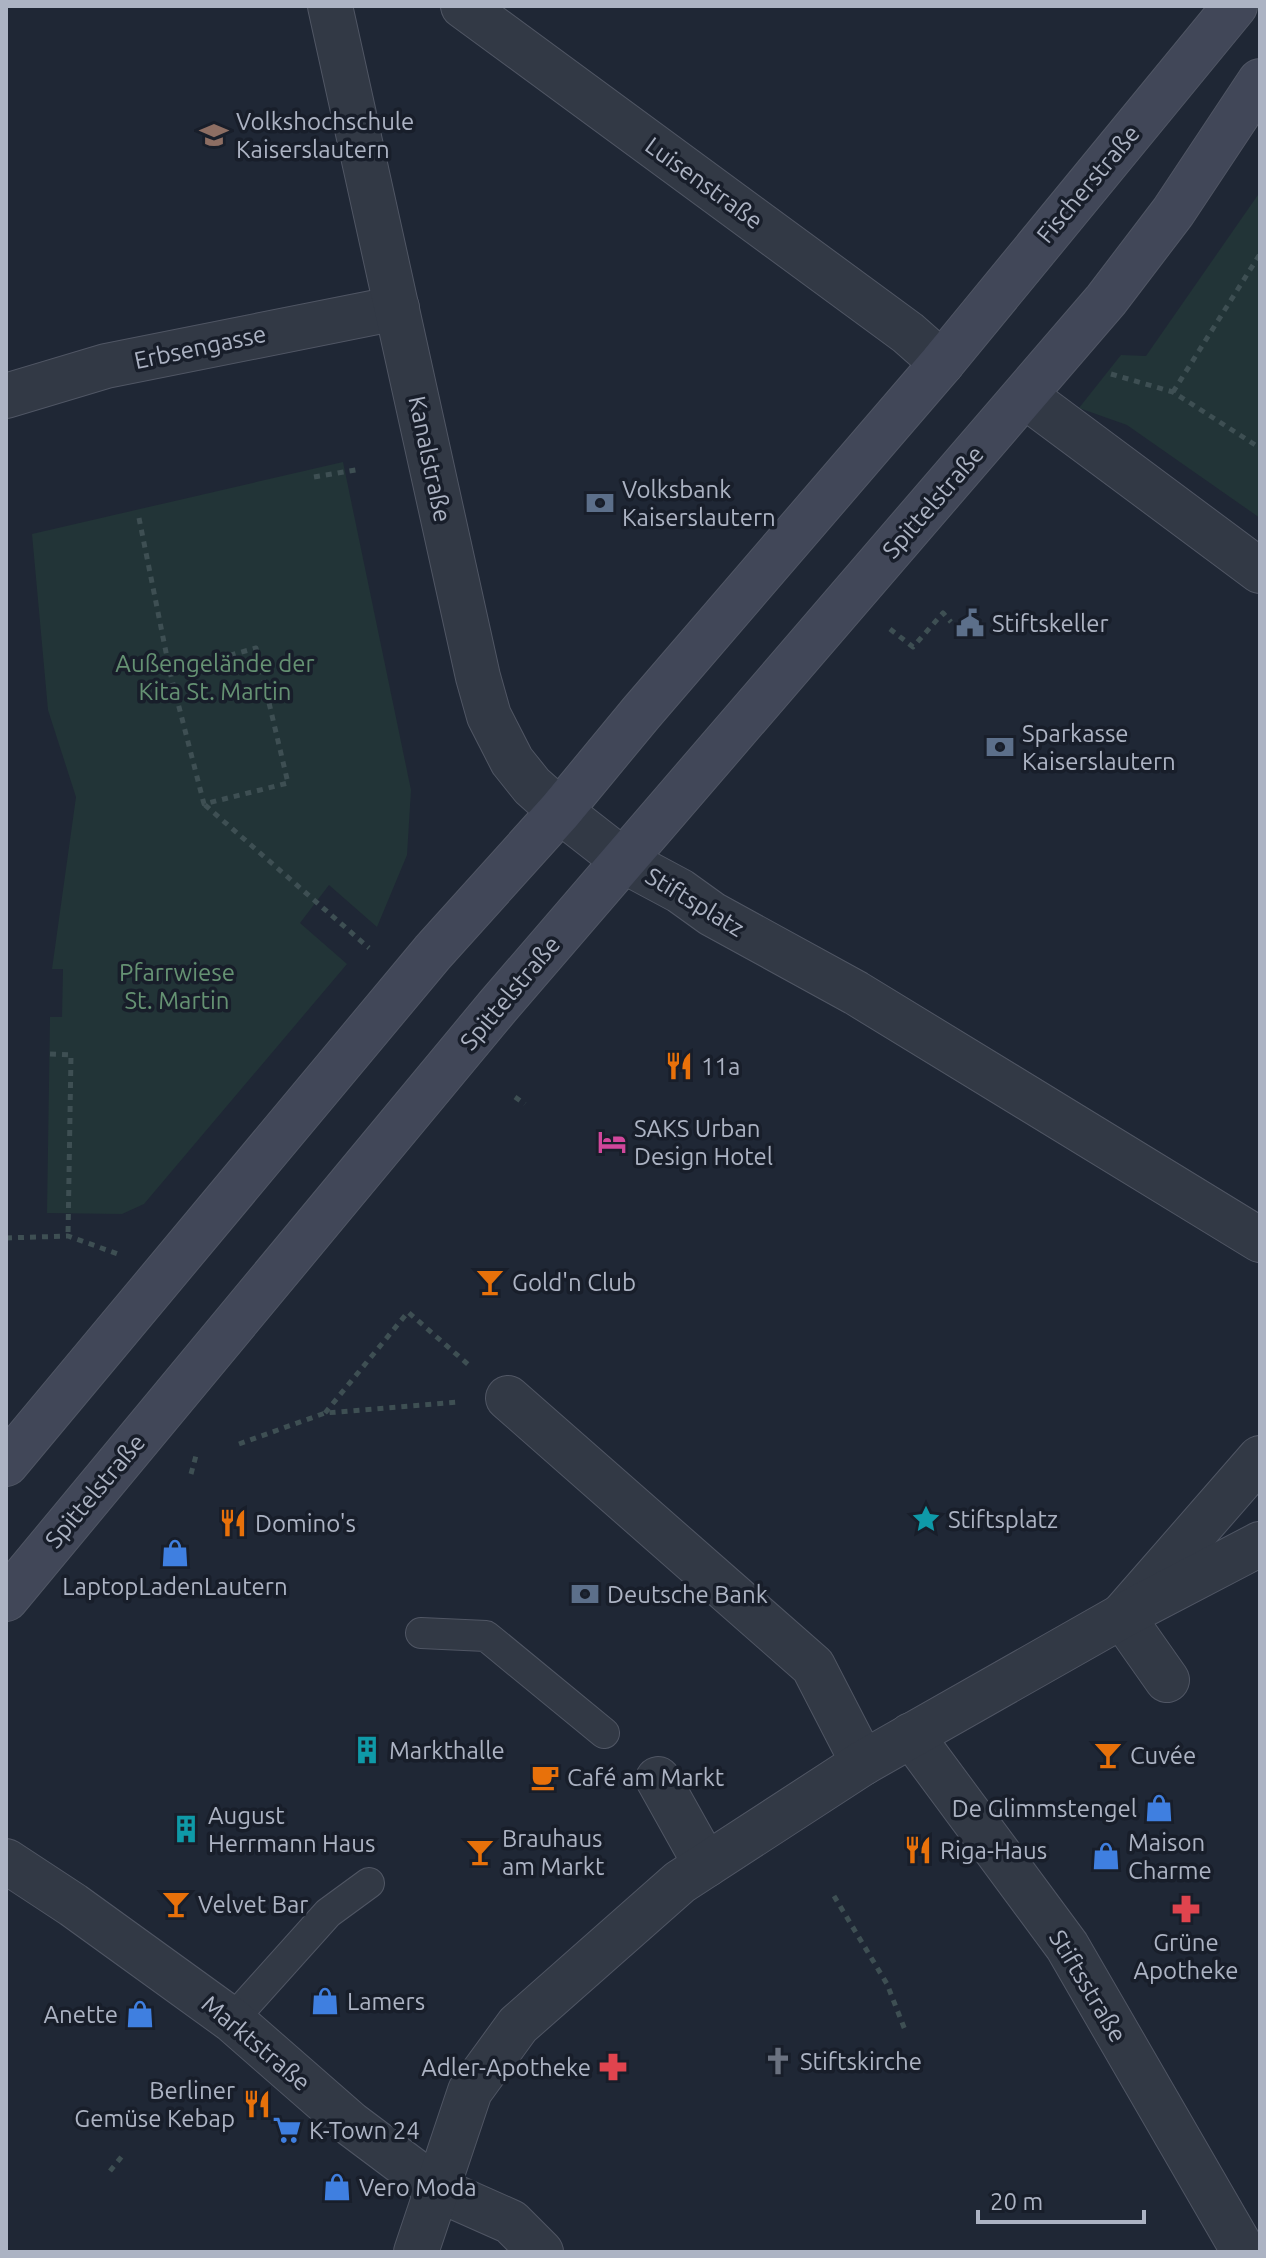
<svg xmlns="http://www.w3.org/2000/svg" width="1266" height="2258" font-family="Ubuntu,sans-serif">
  <rect width="100%" height="100%" fill="#1f2735"/>
  <g fill="#223437">
    <path d="M1260,192V518L1127,425L1079,408L1121,355L1146,356Z"/>
    <path d="M343,462L411,790L407,855L377,927L329,885L300,923L347,964L144,1204L122,1214L47,1213L50,1017H62L63,969H52L76,797L48,710L32,534Z"/>
  </g>
  <g fill="none" stroke-linecap="round" stroke-linejoin="round">
    <defs>
      <g id="service">
        <path d="M421,1633L486,1636L604,1733"/>
        <path d="M232,2020L328,1913L369,1883"/>
      </g>
      <g id="pedestrian">
        <path d="M6,396L106,366L397,308"/>
        <path d="M508,1398L813,1666L863,1763"/>
        <path d="M1167,1680L1122,1616L1260,1458"/>
        <path d="M911,1735L1067,1946L1244,2252"/>
        <path d="M658,1779L706,1865"/>
        <path d="M6,1861L73,1905L232,2020L351,2124L439,2190L511,2222L541,2252"/>
        <path d="M416,2252L470,2091L518,2025L680,1882L863,1763L1122,1616L1260,1544"/>
      </g>
      <g id="minor">
        <path d="M330,6L478,677L489,716L512,761L532,786L560,811L624,861L680,891L712,914L856,993L1260,1240"/>
        <path d="M463,6L908,333L942,363"/>
        <path d="M1025,396L1260,571"/>
      </g>
      <g id="secondary">
        <path d="M6,1464L433,952L560,811L641,713L942,363L1235,6"/>
        <path d="M6,1599L498,1006L1106,300L1173,212L1260,81"/>
      </g>
    </defs>
    <use href="#service" stroke="#505664" stroke-width="32"/>
    <use href="#pedestrian" stroke="#505664" stroke-width="46"/>
    <use href="#minor" stroke="#505664" stroke-width="46"/>
    <use href="#secondary" stroke="#505664" stroke-width="46"/>
    <g stroke="#3e4f53" stroke-width="5" stroke-dasharray="6 6" stroke-linecap="butt">
      <path d="M1111,374L1173,392L1260,448"/>
      <path d="M1173,392L1260,254"/>
      <path d="M314,477L361,469"/>
      <path d="M139,518L170,672L204,804L288,783L256,648L170,672"/>
      <path d="M890,629L913,647L943,613L951,622"/>
      <path d="M205,805L369,948"/>
      <path d="M50,1054L71,1055L68,1236"/>
      <path d="M515,1097L525,1104"/>
      <path d="M6,1238L68,1236L118,1254"/>
      <path d="M325,1413L408,1312L471,1367"/>
      <path d="M239,1444L325,1413L459,1402"/>
      <path d="M191,1474L197,1452"/>
      <path d="M834,1896L887,1984L905,2030"/>
      <path d="M110,2171L123,2155"/>
    </g>
    <use href="#service" stroke="#323945" stroke-width="30"/>
    <use href="#pedestrian" stroke="#323945" stroke-width="44"/>
    <use href="#minor" stroke="#323945" stroke-width="44"/>
    <use href="#secondary" stroke="#414758" stroke-width="44"/>
  </g>
  <defs>
    <symbol id="university-bare" viewBox="-9 -9 18 18"><path d="M0-5L7-2L0 1L-7-2ZM-4 1L0 2.5L4 1V4Q0 6-4 4Z" fill="#8d6e63" stroke="#181e2a" stroke-width="2.5" paint-order="stroke"/></symbol>
    <symbol id="bank-bare" viewBox="-9 -9 18 18"><path d="M-6-4H6V4H-6ZM0-2.3a2.3 2.3 0 1 0 0 4.6a2.3 2.3 0 1 0 0-4.6Z" fill="#5c6f8a" stroke="#181e2a" stroke-width="2.5" paint-order="stroke"/></symbol>
    <symbol id="civic-bare" viewBox="-9 -9 18 18"><path d="M-.6-6.5H3V-4.5H.6V-3L4-1V1h2V6H-6V1h2V-1L-.6-3ZM-1.2 2.5V6h2.4V2.5Z" fill="#5c6f8a" stroke="#181e2a" stroke-width="2.5" paint-order="stroke"/></symbol>
    <symbol id="restaurant-bare" viewBox="-9 -9 18 18"><path d="M-5-6h1v4h1v-4h1v4h1v-4h1v5L-1.5 .5V6h-2V.5L-5-1ZM5-6V6H3V1.5H1.5Q1.5-4 5-6Z" fill="#e8710a" stroke="#181e2a" stroke-width="2.5" paint-order="stroke"/></symbol>
    <symbol id="hotel-bare" viewBox="-9 -9 18 18"><path d="M-6-4.5h1.5V1H6V5H4.5V3h-9V5H-6ZM-4 0a1.8 1.8 0 1 1 3.6 0ZM.5 0V-2.5h3Q6-2.5 6 0Z" fill="#d1479c" stroke="#181e2a" stroke-width="2.5" paint-order="stroke"/></symbol>
    <symbol id="bar-bare" viewBox="-9 -9 18 18"><path d="M-6-5H6L.8 .8V4.5H3.5V6h-7V4.5H-.8V.8Z" fill="#e8710a" stroke="#181e2a" stroke-width="2.5" paint-order="stroke"/></symbol>
    <symbol id="sight-bare" viewBox="-9 -9 18 18"><path d="M0-6L1.8-2.2L6-1.7L2.9 1.2L3.7 5.4L0 3.3L-3.7 5.4L-2.9 1.2L-6-1.7L-1.8-2.2Z" fill="#0f9aa8" stroke="#181e2a" stroke-width="2.5" paint-order="stroke"/></symbol>
    <symbol id="shop-bare" viewBox="-9 -9 18 18"><path d="M-5-2.5h2.3a2.7 3.5 0 0 1 5.4 0H5L5.5 6h-11ZM-1.5-2.5h3a1.5 2.3 0 0 0-3 0Z" fill="#3f7fe0" stroke="#181e2a" stroke-width="2.5" paint-order="stroke"/></symbol>
    <symbol id="building-bare" viewBox="-9 -9 18 18"><path d="M-4-6H4V6H1V3H-1V6H-4ZM-2.5-4.3h1.7v1.8h-1.7ZM.8-4.3h1.7v1.8H.8ZM-2.5-1h1.7V.8h-1.7ZM.8-1h1.7V.8H.8Z" fill="#0f9aa8" stroke="#181e2a" stroke-width="2.5" paint-order="stroke"/></symbol>
    <symbol id="cafe-bare" viewBox="-9 -9 18 18"><path d="M-5.5-4.5H6V0H3Q3 3.5 0 3.5H-2.5Q-5.5 3.5-5.5 0ZM3-3.2v2h1.7v-2ZM-6 4.5H4V6H-6Z" fill="#e8710a" stroke="#181e2a" stroke-width="2.5" paint-order="stroke"/></symbol>
    <symbol id="pharmacy-bare" viewBox="-9 -9 18 18"><path d="M-2-6h4v4h4v4h-4v4h-4v-4h-4v-4h4Z" fill="#e0444e" stroke="#181e2a" stroke-width="2.5" paint-order="stroke"/></symbol>
    <symbol id="church-bare" viewBox="-9 -9 18 18"><path d="M-1.2-6h2.4v3.5h3.3v2.4h-3.3V6h-2.4V-.1h-3.3v-2.4h3.3Z" fill="#6b7280" stroke="#181e2a" stroke-width="2.5" paint-order="stroke"/></symbol>
    <symbol id="supermarket-bare" viewBox="-9 -9 18 18"><path d="M-6-5.5h2.5l.6 2H6L4.5 2H-2.5L-4.4-4H-6ZM-1.5 3.2a1.3 1.3 0 1 0 .1 0ZM3 3.2a1.3 1.3 0 1 0 .1 0Z" fill="#3f7fe0" stroke="#181e2a" stroke-width="2.5" paint-order="stroke"/></symbol>
  </defs>
  <g fill-rule="evenodd">
    <use href="#university-bare" x="194" y="115" width="40" height="40"/>
    <use href="#bank-bare" x="580" y="483" width="40" height="40"/>
    <use href="#civic-bare" x="950" y="603" width="40" height="40"/>
    <use href="#bank-bare" x="980" y="727" width="40" height="40"/>
    <use href="#restaurant-bare" x="659" y="1046" width="40" height="40"/>
    <use href="#hotel-bare" x="592" y="1122" width="40" height="40"/>
    <use href="#bar-bare" x="470" y="1262" width="40" height="40"/>
    <use href="#sight-bare" x="906" y="1499" width="40" height="40"/>
    <use href="#restaurant-bare" x="213" y="1503" width="40" height="40"/>
    <use href="#shop-bare" x="155" y="1533" width="40" height="40"/>
    <use href="#bank-bare" x="565" y="1574" width="40" height="40"/>
    <use href="#building-bare" x="347" y="1730" width="40" height="40"/>
    <use href="#bar-bare" x="1088" y="1735" width="40" height="40"/>
    <use href="#cafe-bare" x="525" y="1757" width="40" height="40"/>
    <use href="#shop-bare" x="1139" y="1788" width="40" height="40"/>
    <use href="#building-bare" x="166" y="1809" width="40" height="40"/>
    <use href="#restaurant-bare" x="898" y="1830" width="40" height="40"/>
    <use href="#bar-bare" x="460" y="1832" width="40" height="40"/>
    <use href="#shop-bare" x="1086" y="1836" width="40" height="40"/>
    <use href="#bar-bare" x="156" y="1884" width="40" height="40"/>
    <use href="#pharmacy-bare" x="1166" y="1889" width="40" height="40"/>
    <use href="#shop-bare" x="305" y="1981" width="40" height="40"/>
    <use href="#shop-bare" x="120" y="1994" width="40" height="40"/>
    <use href="#church-bare" x="758" y="2041" width="40" height="40"/>
    <use href="#pharmacy-bare" x="593" y="2047" width="40" height="40"/>
    <use href="#restaurant-bare" x="237" y="2084" width="40" height="40"/>
    <use href="#supermarket-bare" x="267" y="2110" width="40" height="40"/>
    <use href="#shop-bare" x="317" y="2167" width="40" height="40"/>
  </g>
  <g text-anchor="middle" dominant-baseline="central" stroke-width="7" stroke-linejoin="round" paint-order="stroke">
    <g font-size="24" fill="#acb3c3" stroke="#181e2a" text-anchor="start">
      <text x="236" y="121">Volkshochschule<tspan x="236" dy="28">Kaiserslautern</tspan></text>
      <text x="622" y="489">Volksbank<tspan x="622" dy="28">Kaiserslautern</tspan></text>
      <text x="992" y="623">Stiftskeller</text>
      <text x="1022" y="733">Sparkasse<tspan x="1022" dy="28">Kaiserslautern</tspan></text>
      <text x="701" y="1066">11a</text>
      <text x="634" y="1128">SAKS Urban<tspan x="634" dy="28">Design Hotel</tspan></text>
      <text x="512" y="1282">Gold'n Club</text>
      <text x="948" y="1519">Stiftsplatz</text>
      <text x="255" y="1523">Domino's</text>
      <text x="175" y="1586" text-anchor="middle">LaptopLadenLautern</text>
      <text x="607" y="1594">Deutsche Bank</text>
      <text x="389" y="1750">Markthalle</text>
      <text x="1130" y="1755">Cuvée</text>
      <text x="567" y="1777">Café am Markt</text>
      <text x="1137" y="1808" text-anchor="end">De Glimmstengel</text>
      <text x="208" y="1815">August<tspan x="208" dy="28">Herrmann Haus</tspan></text>
      <text x="502" y="1838">Brauhaus<tspan x="502" dy="28">am Markt</tspan></text>
      <text x="1128" y="1842">Maison<tspan x="1128" dy="28">Charme</tspan></text>
      <text x="940" y="1850">Riga-Haus</text>
      <text x="198" y="1904">Velvet Bar</text>
      <text x="1186" y="1942" text-anchor="middle">Grüne<tspan x="1186" dy="28">Apotheke</tspan></text>
      <text x="347" y="2001">Lamers</text>
      <text x="118" y="2014" text-anchor="end">Anette</text>
      <text x="800" y="2061">Stiftskirche</text>
      <text x="591" y="2067" text-anchor="end">Adler-Apotheke</text>
      <text x="235" y="2090" text-anchor="end">Berliner<tspan x="235" dy="28">Gemüse Kebap</tspan></text>
      <text x="309" y="2130">K-Town 24</text>
      <text x="359" y="2187">Vero Moda</text>
    </g>
    <g font-size="24" fill="#acb3c3" stroke="#181e2a">
      <text transform="translate(704 183) rotate(36)">Luisenstraße</text>
      <text transform="translate(1088 184) rotate(-50)">Fischerstraße</text>
      <text transform="translate(200 347) rotate(-12)">Erbsengasse</text>
      <text transform="translate(430 459) rotate(78)">Kanalstraße</text>
      <text transform="translate(933 502) rotate(-49)">Spittelstraße</text>
      <text transform="translate(695 902) rotate(31)">Stiftsplatz</text>
      <text transform="translate(510 993) rotate(-50)">Spittelstraße</text>
      <text transform="translate(95 1491) rotate(-50)">Spittelstraße</text>
      <text transform="translate(1088 1986) rotate(59)">Stiftsstraße</text>
      <text transform="translate(256 2043) rotate(40)">Marktstraße</text>
    </g>
    <g font-size="24" fill="#659273" stroke="#181e2a">
      <text x="215" y="663">Außengelände der<tspan x="215" dy="28">Kita St. Martin</tspan></text>
      <text x="177" y="972">Pfarrwiese<tspan x="177" dy="28">St. Martin</tspan></text>
    </g>
  </g>
  <rect width="1266" height="2258" fill="none" stroke="#acb3c3" stroke-width="16"/>
  <path d="M978 2210v12h166v-12" fill="none" stroke="#acb3c3" stroke-width="4"/>
  <text x="990" y="2210" font-size="24" fill="#acb3c3" stroke="#181e2a" stroke-width="6" paint-order="stroke">20 m</text>
</svg>
